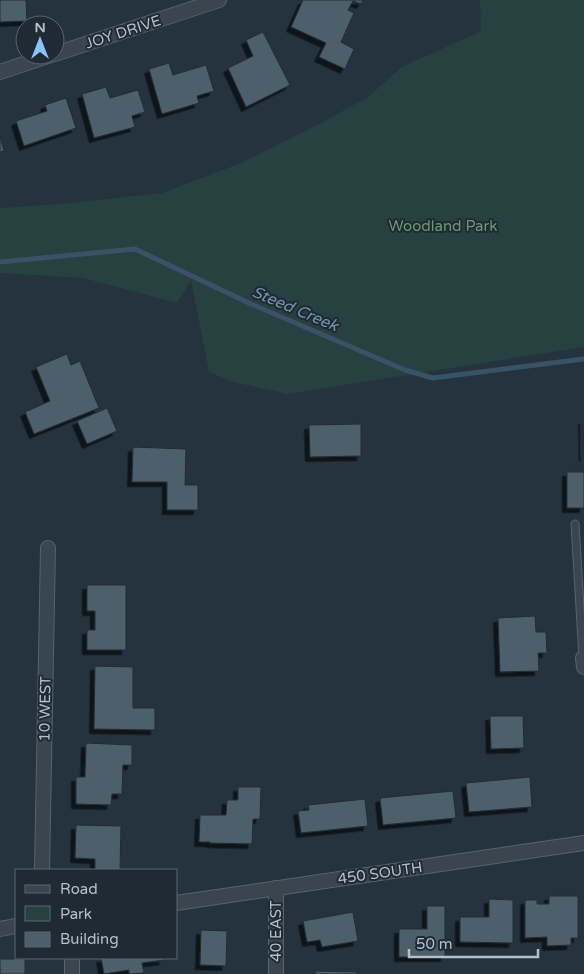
<svg xmlns="http://www.w3.org/2000/svg" width="584" height="974" font-family="'Varela Round',sans-serif">
  <defs>
    <filter id="shadow"><feDropShadow dx="-4.5" dy="4.5" stdDeviation="0" flood-color="#0009"/></filter>
  </defs>
  <rect width="100%" height="100%" fill="#25333f"/>
  <path fill="#274040" d="M480,0H584V347L287,394L233,382L209,372L191,280L177,303L83,278L0,273V208L61,204L162,193L241,163L317,125L368,97L402,67L481,31Z"/>
  <g fill="none" stroke-linecap="round" stroke-linejoin="round">
    <path stroke="#395266" stroke-width="5" d="M0,262L135,249L249,303L405,370L433,378L584,359"/>
  </g>
  <g fill="#4e5e6a" stroke="#202c36" filter="url(#shadow)">
    <path d="M0,0H26L27,21L0,22Z"/>
    <path d="M303,0H363L361,4L353,1L348,10L354,13L341,42L354,49L345,69L319,57L326,43L291,27Z"/>
    <path d="M263,32L290,85L246,107L228,68L253,56L246,40Z"/>
    <path d="M169,63L173,75L206,65L214,91L197,96L199,103L162,114L149,69Z"/>
    <path d="M106,87L110,98L138,90L145,112L132,116L135,127L94,138L82,94Z"/>
    <path d="M66,98L76,128L24,146L16,121L47,111L45,105Z"/>
    <path d="M0,136L4,151L0,152Z"/>
    <path d="M67,354L71,365L80,361L99,408L34,434L25,412L50,401L36,367Z"/>
    <path d="M107,408L117,431L87,444L77,421Z"/>
    <path d="M583,420H584V457Z"/>
    <path d="M361,424V456L310,457L309,425Z"/>
    <path d="M133,447L186,449L185,485H198V510H167V482H132Z"/>
    <rect x="567" y="472" width="17" height="36"/>
    <path d="M87,585H126V650H87V630H95V611H87Z"/>
    <path d="M535,616L536,632H546L547,653H538L539,671L500,672L498,618Z"/>
    <path d="M95,666L133,667V708H155V730L94,729Z"/>
    <path d="M490,716H523L524,748L491,749Z"/>
    <path d="M86,743L132,745V765H123L122,794H112L111,805L76,804V777H85Z"/>
    <path d="M530,777L532,807L469,812L466,783Z"/>
    <path d="M238,787H261L260,819H253L252,844L210,843V842H199L200,815H226L227,800H238Z"/>
    <path d="M453,791L456,818L383,825L380,798Z"/>
    <path d="M365,799L368,826L301,833L298,811L309,810L308,805Z"/>
    <path d="M76,825L121,826L120,870H95V859L75,858Z"/>
    <path d="M549,896H578V938H571V945L547,946V937L525,938V900H537V904H549Z"/>
    <path d="M489,899L513,900V943L460,942V917H489Z"/>
    <path d="M427,906H445V957H399V929H427Z"/>
    <path d="M353,912L358,941L322,947L320,940L307,942L303,921Z"/>
    <path d="M201,930L227,931L226,966L200,965Z"/>
    <path d="M101,958H163L164,960L142,963L144,973L129,974V970L104,974Z"/>
    <rect x="0" y="959" width="25" height="15"/>
    <path d="M316,971L357,972V974H315Z"/>
  </g>
  <g fill="none" stroke-linecap="round" stroke-linejoin="round">
    <defs>
      <path id="service" d="M575,524L583,658"/>
      <g id="minor">
        <path d="M55,54L219,0"/>
        <path d="M0,72L51,55"/>
        <path d="M583,658L584,667"/>
        <path d="M42,870L48,548"/>
        <path d="M276,888V974"/>
        <path d="M176,903L584,843"/>
        <path d="M0,929L16,926"/>
        <path d="M72,974V958"/>
      </g>
    </defs>
    <use href="#service" stroke="#57636d" stroke-width="9"/>
    <use href="#minor" stroke="#57636d" stroke-width="16"/>
    <use href="#service" stroke="#39454f" stroke-width="7"/>
    <use href="#minor" stroke="#39454f" stroke-width="14"/>
  </g>
  <g text-anchor="middle" dominant-baseline="central" stroke-width="4" stroke-linejoin="round" paint-order="stroke">
    <g font-size="15" fill="#b5c0ca" stroke="#1e2a34">
      <text transform="translate(123 32) rotate(-18)">JOY DRIVE</text>
      <text transform="translate(45 709) rotate(-89)">10 WEST</text>
      <text transform="translate(380 873) rotate(-8)">450 SOUTH</text>
      <text transform="translate(276 931) rotate(-90)">40 EAST</text>
    </g>
    <g font-size="15" fill="#6d9b71" stroke="#1e2a34">
      <text x="443" y="226">Woodland Park</text>
    </g>
    <g font-size="16" font-style="italic" fill="#7695ac" stroke="#1e2a34">
      <text transform="translate(295 309) rotate(23)">Steed Creek</text>
    </g>
  </g>
  <rect x="15" y="869" width="162" height="90" fill="#1e2a34" stroke="#5a6670"/>
  <rect x="25" y="885" width="25" height="8" fill="#39454f" stroke="#5a6670"/>
  <text x="60" y="894" font-size="15" fill="#b5c0ca">Road</text>
  <rect x="25" y="906" width="25" height="15" fill="#274040" stroke="#5a6670"/>
  <text x="60" y="919" font-size="15" fill="#b5c0ca">Park</text>
  <rect x="25" y="932" width="25" height="15" fill="#4e5e6a" stroke="#5a6670"/>
  <text x="60" y="944" font-size="15" fill="#b5c0ca">Building</text>
  <g transform="translate(40 40)"><circle r="24" fill="#1e2a34" stroke="#5a6670"/>
  <path d="M0-4L9 19L0 12L-9 19Z" fill="#8dc4f7"/>
  <text y="-8" font-size="14" font-weight="bold" text-anchor="middle" fill="#b5c0ca">N</text>
  </g>
  <path d="M409 949v8h129v-8" fill="none" stroke="#b5c0ca" stroke-width="2.5"/>
  <text x="416" y="949" font-size="15" fill="#b5c0ca" stroke="#1e2a34" stroke-width="4" paint-order="stroke">50 m</text>
</svg>
